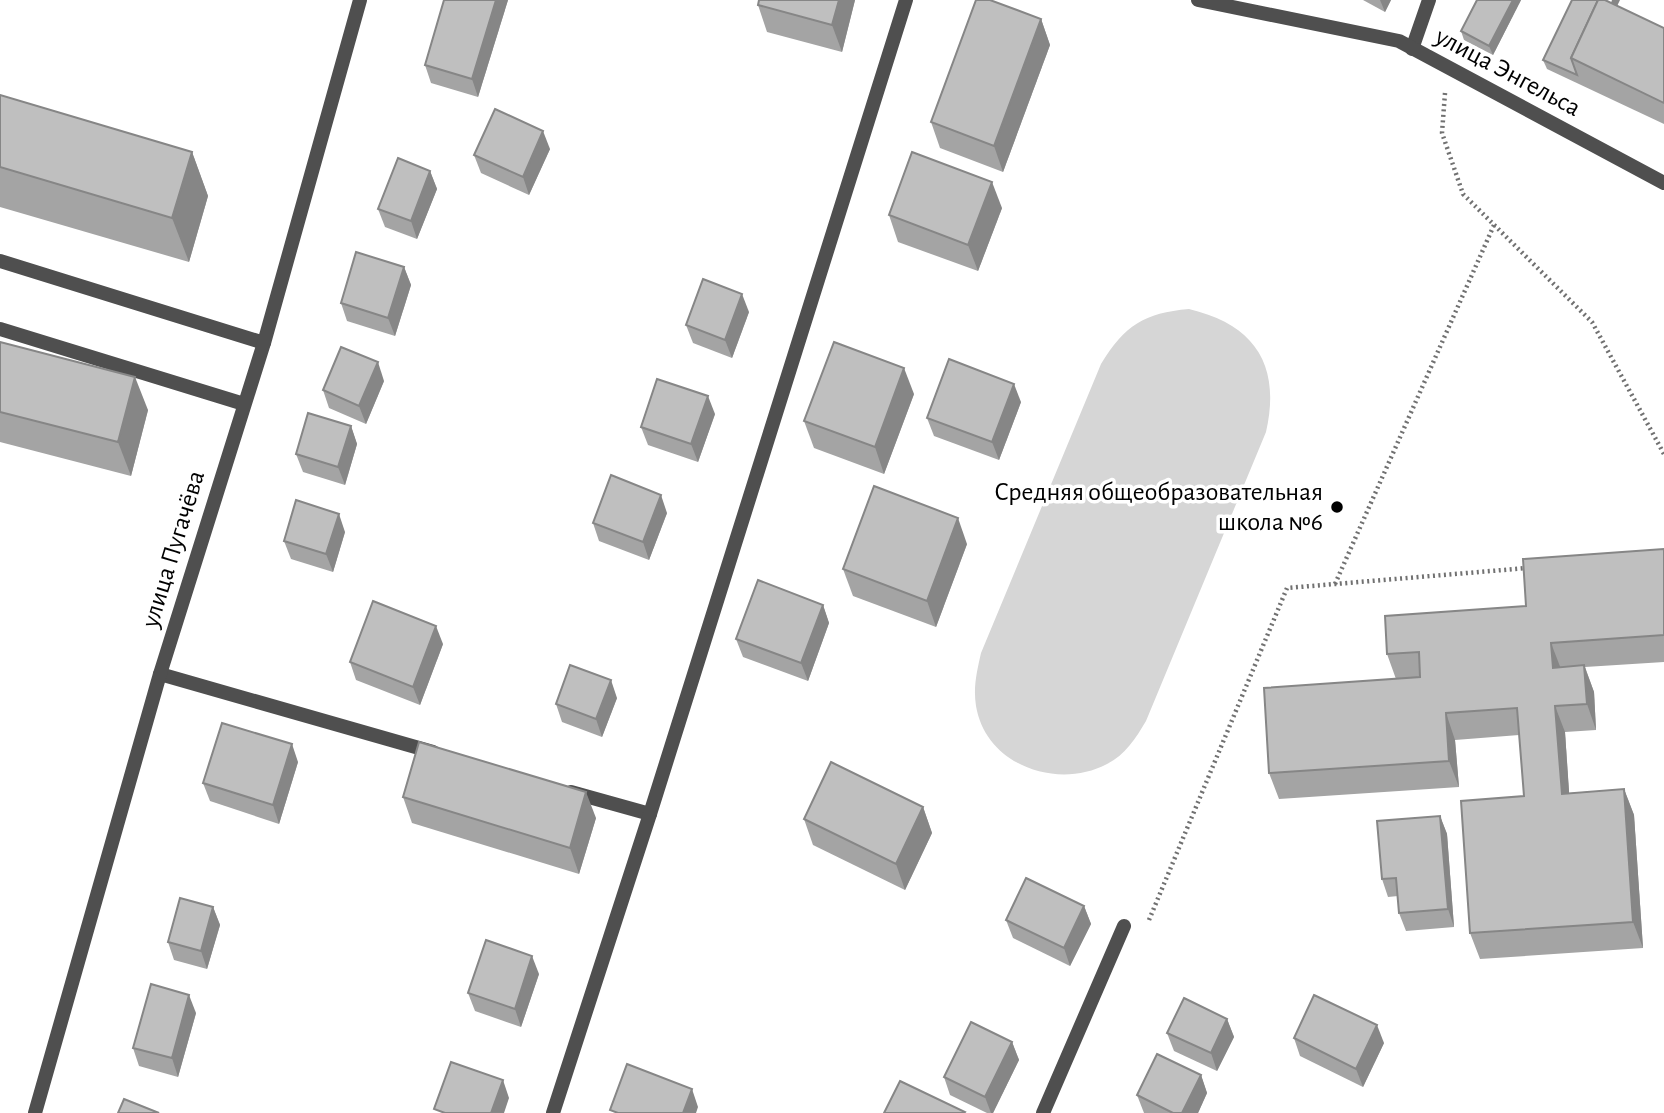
<svg xmlns="http://www.w3.org/2000/svg" width="1664" height="1113" font-family="'Alegreya Sans',sans-serif">
  <rect width="100%" height="100%" fill="#fff"/>
  <path fill="#d6d6d6" d="M1189,309C1256,325 1281,366 1266,432L1146,721C1136,738 1125,755 1107,764C1058,790 986,766 976,706C973,687 977,671 981,653L1101,364C1125,325 1144,313 1189,309Z"/>
  <g fill="none" stroke-linecap="round" stroke-linejoin="round">
    <g stroke="#717171" stroke-width="4.5" stroke-dasharray="2 3.5" stroke-linecap="butt">
      <path d="M1445,93L1442,133L1463,194L1592,322L1664,454"/>
      <path d="M1335,584L1494,225"/>
      <path d="M1149,920L1287,588L1527,568"/>
    </g>
    <g stroke="#4f4f4f" stroke-width="14">
      <path d="M1412,49L1429,0"/>
      <path d="M0,261L264,343"/>
      <path d="M0,329L244,404"/>
    </g>
    <g stroke="#4f4f4f" stroke-width="14">
      <path d="M1198,0L1399,41L1664,183"/>
      <path d="M160,674L433,752"/>
      <path d="M571,792L650,814"/>
      <path d="M553,1113L650,814L906,0"/>
      <path d="M1043,1113L1124,926"/>
    </g>
    <path stroke="#4f4f4f" stroke-width="14" d="M35,1113L160,674L264,343L360,0"/>
  </g>
  <g fill="#a4a4a4">
    <path d="M444,0H508L478,97L431,83L425,65Z"/>
    <path d="M855,0L842,52L767,32L758,5Z"/>
    <path d="M1363,0H1391L1385,12Z"/>
    <path d="M1477,0H1521L1493,55L1464,40L1461,31Z"/>
    <path d="M1617,6L1664,28V124L1547,69L1543,60Z"/>
    <path d="M1041,19L1050,45L1003,172L940,148L931,122Z"/>
    <path d="M0,95L192,152L208,196L189,262L0,207Z"/>
    <path d="M550,149L529,195L481,173L474,155Z"/>
    <path d="M430,171L437,189L417,239L385,227L378,209Z"/>
    <path d="M1002,208L978,271L898,242L889,215Z"/>
    <path d="M404,267L411,285L395,336L347,321L341,303Z"/>
    <path d="M749,312L732,358L693,343L686,325Z"/>
    <path d="M0,342L148,410L131,476L0,442Z"/>
    <path d="M384,381L366,424L329,408L323,390Z"/>
    <path d="M914,394L884,474L814,448L804,421Z"/>
    <path d="M1021,402L999,460L934,436L927,418Z"/>
    <path d="M715,414L698,462L648,445L641,427Z"/>
    <path d="M351,426L357,444L345,485L303,472L296,454Z"/>
    <path d="M667,513L649,560L599,541L593,523Z"/>
    <path d="M345,532L333,572L291,559L284,541Z"/>
    <path d="M967,544L936,627L853,596L843,569Z"/>
    <path d="M1664,549V662L1585,667L1594,692L1596,730L1565,732L1569,793L1624,789L1634,815L1643,948L1480,959L1470,933L1524,796L1519,735L1455,740L1459,787L1279,799L1269,773L1396,679L1387,654L1526,606Z"/>
    <path d="M823,605L829,623L808,681L743,657L736,639Z"/>
    <path d="M443,644L420,705L356,680L350,662Z"/>
    <path d="M617,698L602,737L562,722L556,704Z"/>
    <path d="M298,762L279,824L210,801L203,783Z"/>
    <path d="M403,797L596,818L579,874L412,823Z"/>
    <path d="M923,807L932,833L905,890L813,845L804,819Z"/>
    <path d="M1440,816L1447,834L1454,927L1406,931L1399,913L1398,896L1388,897L1382,879Z"/>
    <path d="M1084,906L1091,924L1070,966L1013,938L1006,920Z"/>
    <path d="M213,907L220,925L207,969L174,960L168,942Z"/>
    <path d="M539,974L521,1027L475,1011L468,993Z"/>
    <path d="M196,1013L178,1077L139,1066L133,1048Z"/>
    <path d="M1227,1019L1234,1037L1217,1071L1174,1051L1167,1033Z"/>
    <path d="M1294,1038L1384,1043L1363,1087L1300,1056Z"/>
    <path d="M1012,1042L1019,1060L993,1113H987L950,1095L944,1077Z"/>
    <path d="M1201,1075L1207,1093L1198,1113H1144L1137,1095Z"/>
  </g>
  <g fill="#868686">
    <path d="M496,0H508L478,97L472,79Z"/>
    <path d="M839,0H855L842,52L832,25Z"/>
    <path d="M1380,0H1391L1385,12Z"/>
    <path d="M1513,0H1521L1493,55L1489,46Z"/>
    <path d="M1612,0H1620L1588,67Z"/>
    <path d="M1041,19L1050,45L1003,172L994,146Z"/>
    <path d="M543,131L550,149L529,195L523,177Z"/>
    <path d="M192,152L208,196L189,262L172,218Z"/>
    <path d="M430,171L437,189L417,239L411,221Z"/>
    <path d="M992,182L1002,208L978,271L968,245Z"/>
    <path d="M404,267L411,285L395,336L388,318Z"/>
    <path d="M742,294L749,312L732,358L725,340Z"/>
    <path d="M378,362L384,381L366,424L359,406Z"/>
    <path d="M904,368L914,394L884,474L875,447Z"/>
    <path d="M135,377L148,410L131,476L118,442Z"/>
    <path d="M1014,384L1021,402L999,460L992,442Z"/>
    <path d="M708,396L715,414L698,462L691,444Z"/>
    <path d="M351,426L357,444L345,485L338,467Z"/>
    <path d="M661,495L667,513L649,560L643,542Z"/>
    <path d="M339,514L345,532L333,572L326,554Z"/>
    <path d="M958,518L967,544L936,627L927,601Z"/>
    <path d="M823,605L829,623L808,681L801,663Z"/>
    <path d="M436,626L443,644L420,705L413,687Z"/>
    <path d="M1551,643L1561,669L1553,668Z"/>
    <path d="M1584,665L1594,692L1596,730L1587,704Z"/>
    <path d="M611,680L617,698L602,737L596,719Z"/>
    <path d="M1555,706L1565,732L1571,820L1562,794Z"/>
    <path d="M1446,713L1455,740L1459,787L1449,761Z"/>
    <path d="M292,744L298,762L279,824L273,805Z"/>
    <path d="M1624,789L1634,815L1643,948L1633,922Z"/>
    <path d="M586,792L596,818L579,874L570,848Z"/>
    <path d="M923,807L932,833L905,890L896,864Z"/>
    <path d="M1440,816L1447,834L1454,927L1448,909Z"/>
    <path d="M1084,906L1091,924L1070,966L1064,948Z"/>
    <path d="M213,907L220,925L207,969L201,951Z"/>
    <path d="M532,956L539,974L521,1027L515,1009Z"/>
    <path d="M189,995L196,1013L178,1077L172,1058Z"/>
    <path d="M1227,1019L1234,1037L1217,1071L1211,1053Z"/>
    <path d="M1377,1025L1384,1043L1363,1087L1356,1069Z"/>
    <path d="M1012,1042L1019,1060L993,1113H991L985,1097Z"/>
    <path d="M1201,1075L1207,1093L1198,1113H1182Z"/>
    <path d="M503,1080L509,1098L504,1113H491Z"/>
    <path d="M692,1089L698,1107L696,1113H683Z"/>
  </g>
  <g fill="#bfbfbf" stroke="#868686" stroke-width="2">
    <path d="M444,0H496L472,79L425,65Z"/>
    <path d="M759,0H839L832,25L758,5Z"/>
    <path d="M976,0H990L1041,19L994,146L931,122Z"/>
    <path d="M1477,0H1513L1489,46L1461,31Z"/>
    <path d="M1572,0H1598L1571,58L1577,75L1543,60Z"/>
    <path d="M1598,0H1605L1664,28V103L1571,58Z"/>
    <path d="M0,95L192,152L172,218L0,167Z"/>
    <path d="M495,109L543,131L523,177L474,155Z"/>
    <path d="M912,152L992,182L968,245L889,215Z"/>
    <path d="M398,158L430,171L411,221L378,209Z"/>
    <path d="M356,252L404,267L388,318L341,303Z"/>
    <path d="M703,279L742,294L725,340L686,325Z"/>
    <path d="M0,342L135,377L118,442L0,412Z"/>
    <path d="M834,342L904,368L875,447L804,421Z"/>
    <path d="M341,347L378,362L359,406L323,390Z"/>
    <path d="M949,359L1014,384L992,442L927,418Z"/>
    <path d="M657,379L708,396L691,444L641,427Z"/>
    <path d="M308,413L351,426L338,467L296,454Z"/>
    <path d="M611,475L661,495L643,542L593,523Z"/>
    <path d="M874,486L958,518L927,601L843,569Z"/>
    <path d="M296,500L339,514L326,554L284,541Z"/>
    <path d="M1664,549V635L1551,643L1553,668L1584,665L1587,704L1555,706L1562,794L1624,789L1633,922L1470,933L1461,801L1524,796L1517,708L1446,713L1449,761L1269,773L1264,688L1420,677L1419,652L1387,654L1385,616L1526,606L1523,559Z"/>
    <path d="M758,580L823,605L801,663L736,639Z"/>
    <path d="M373,601L436,626L413,687L350,662Z"/>
    <path d="M570,665L611,680L596,719L556,704Z"/>
    <path d="M222,723L292,744L273,805L203,783Z"/>
    <path d="M419,742L586,792L570,848L403,797Z"/>
    <path d="M831,762L923,807L896,864L804,819Z"/>
    <path d="M1440,816L1448,909L1399,913L1396,878L1382,879L1377,821Z"/>
    <path d="M1026,878L1084,906L1064,948L1006,920Z"/>
    <path d="M180,898L213,907L201,951L168,942Z"/>
    <path d="M486,940L532,956L515,1009L468,993Z"/>
    <path d="M151,984L189,995L172,1058L133,1048Z"/>
    <path d="M1314,995L1377,1025L1356,1069L1294,1038Z"/>
    <path d="M1184,998L1227,1019L1211,1053L1167,1033Z"/>
    <path d="M971,1022L1012,1042L985,1097L944,1077Z"/>
    <path d="M1157,1054L1201,1075L1182,1113H1173L1137,1095Z"/>
    <path d="M451,1062L503,1080L491,1113H445L434,1109Z"/>
    <path d="M627,1064L692,1089L683,1113H618L610,1110Z"/>
    <path d="M900,1081L965,1112L964,1113H884Z"/>
    <path d="M124,1099L159,1113H118Z"/>
  </g>
  <circle fill="#000" stroke="#fff" stroke-width="2.5" cx="1337" cy="507" r="7"/>
  <g text-anchor="middle" dominant-baseline="central" stroke-width="7" stroke-linejoin="round" paint-order="stroke">
    <g font-size="26" fill="#000" stroke="#fff">
      <text transform="translate(1508 72) rotate(28)">улица Энгельса</text>
      <text transform="translate(173 549) rotate(-73)">улица Пугачёва</text>
    </g>
    <g font-size="26" fill="#000" stroke="#fff" text-anchor="end">
      <text x="1323" y="492">Средняя общеобразовательная<tspan x="1323" dy="30">школа №6</tspan></text>
    </g>
  </g>
</svg>
